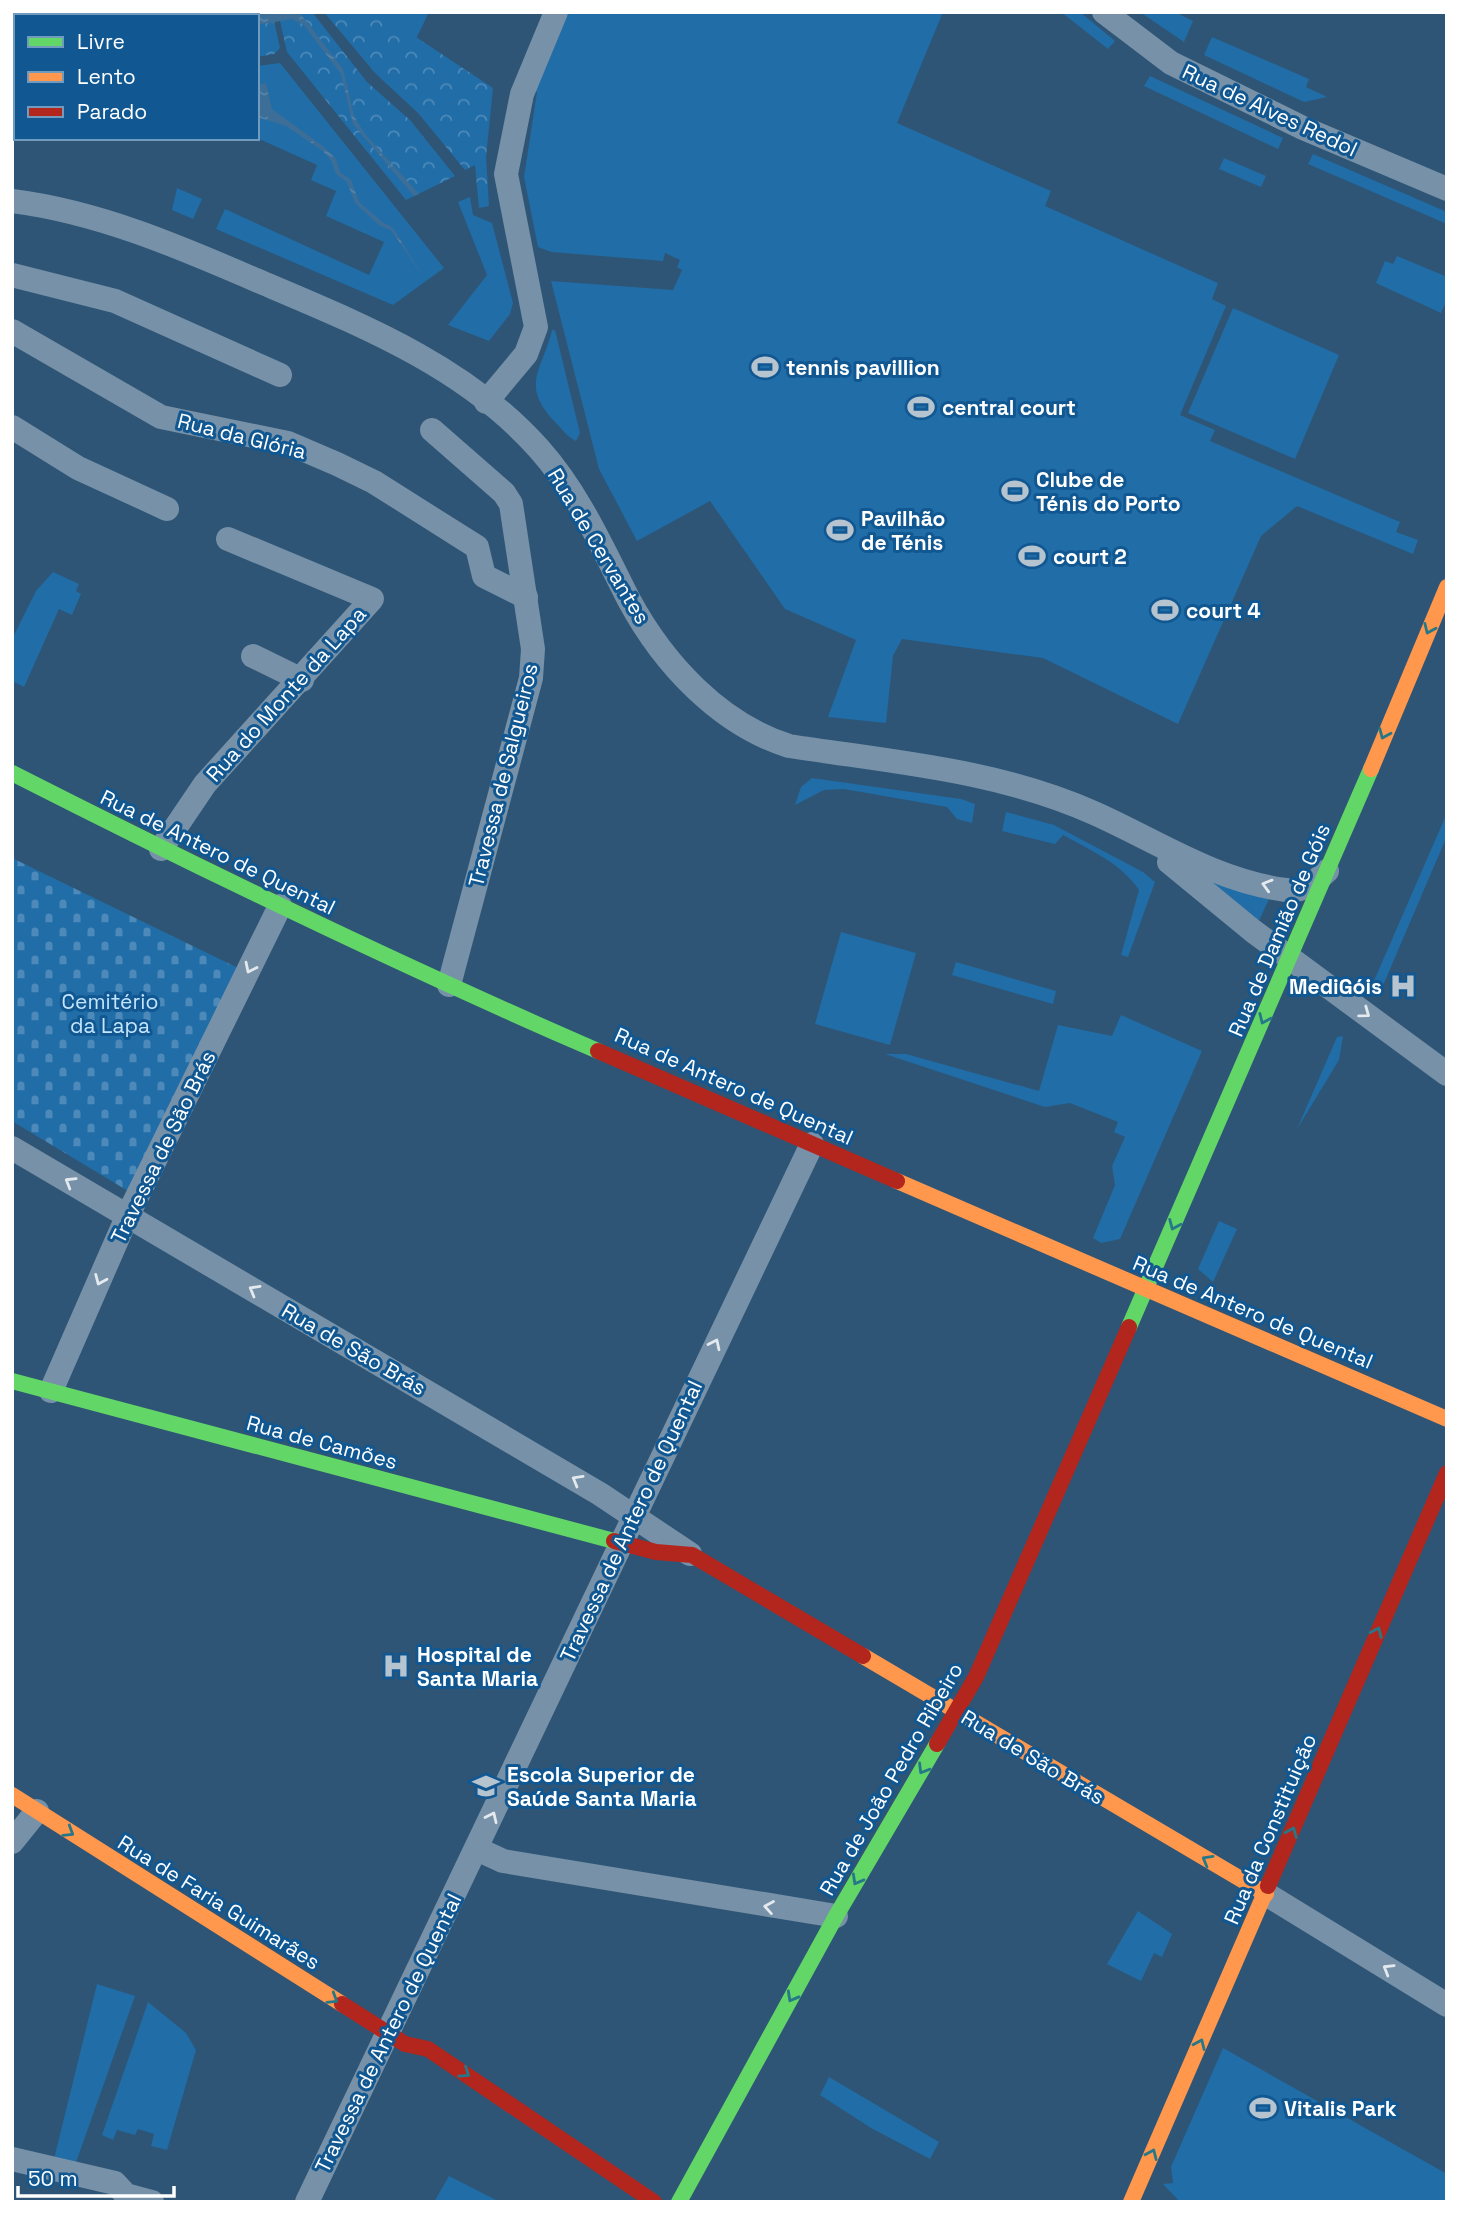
<svg xmlns="http://www.w3.org/2000/svg" width="1459" height="2214" font-family="'Space Grotesk',sans-serif">
  <defs>
    <pattern id="cemetery-stones" width="16" height="16" patternUnits="userSpaceOnUse" patternTransform="scale(1.75)"><rect width="16" height="16" fill="#216da7"/><path d="M2 7V4a2 2 0 0 1 4 0v3zM10 15v-3a2 2 0 0 1 4 0v3z" fill="#4d8ab9"/></pattern>
    <pattern id="park-crowns" width="20" height="18" patternUnits="userSpaceOnUse" patternTransform="scale(1.75)"><rect width="20" height="18" fill="#216da7"/><path d="M2 6a3 3 0 1 1 6 0M12 15a3 3 0 1 1 6 0" fill="none" stroke="#4d8ab9"/></pattern>
    <pattern id="water-ripples" width="26" height="14" patternUnits="userSpaceOnUse" patternTransform="scale(1.75)"><rect width="26" height="14" fill="#3c6e98"/><path d="M2 4q2-2 4 0t4 0M15 11q2-2 4 0t4 0" fill="none" stroke="#5984a7"/></pattern>
  </defs>
  <rect width="100%" height="100%" fill="#2e5575"/>
  <g fill="#216da7">
    <path d="M378,12H429L416,39Z"/>
    <path d="M564,12H943L897,123L1051,191L1045,206L1218,283L1212,299L1226,306L1180,415L1215,430L1210,441L1400,522L1396,532L1418,540L1413,554L1297,506L1261,536L1178,724L1043,658L902,639L893,656L886,723L828,717L856,640L785,609L710,501L637,541L599,469L551,281L673,290L682,270L677,267L680,260L665,253L663,261L551,252L538,247L524,177L537,92L530,90Z"/>
    <path d="M1061,12H1080L1115,41L1108,49Z"/>
    <path d="M1140,12H1175L1193,21L1184,42Z"/>
    <path d="M1212,37L1309,79L1306,87L1327,97L1304,102L1204,55Z"/>
    <path d="M280,63L444,268L393,305L216,229L225,209L369,275L384,242L326,216L336,191L311,180L317,165L257,138V66Z"/>
    <path d="M1150,76L1283,138L1278,149L1144,86Z"/>
    <path d="M1313,154L1447,212V224L1308,164Z"/>
    <path d="M1224,158L1266,176L1261,187L1219,169Z"/>
    <path d="M177,188L202,199L193,219L172,210Z"/>
    <path d="M470,197L473,215L492,223L513,303L510,314L489,341L448,325L487,275L458,202Z"/>
    <path d="M1397,256L1445,276L1447,273V300L1441,313L1376,283L1385,261L1393,264Z"/>
    <path d="M1233,308L1339,355L1295,459L1188,413Z"/>
    <path d="M552,330H555L580,433L576,441C567,437 562,429 555,422C520,384 542,372 552,330Z"/>
    <path d="M53,572L79,584L76,591L81,594L72,615L59,609L24,687L12,681V639L36,591Z"/>
    <path d="M812,778L961,799L975,804L972,823L957,819L947,807L844,789L824,790L795,805L801,787Z"/>
    <path d="M1006,812L1054,825L1143,872L1155,882L1128,957L1121,955L1139,890C1121,863 1090,850 1063,835L1055,844L1002,831Z"/>
    <path d="M1447,813V836L1381,990L1373,983Z"/>
    <path d="M1203,879L1269,899L1258,923Z"/>
    <path d="M841,932L916,953L890,1045L815,1024Z"/>
    <path d="M956,962L1056,991L1053,1004L952,975Z"/>
    <path d="M1121,1015L1202,1051L1120,1239L1101,1243L1093,1238L1115,1185L1112,1166L1125,1137L1114,1132L1118,1122L1070,1103L1045,1107L885,1054H906L1039,1091L1058,1025L1112,1036Z"/>
    <path d="M1343,1036L1339,1060L1297,1129L1337,1037Z"/>
    <path d="M1219,1221L1237,1229L1213,1282L1198,1269Z"/>
    <path d="M1138,1911L1172,1934L1162,1957L1154,1953L1141,1981L1107,1964Z"/>
    <path d="M97,1984L135,1996L74,2168L53,2163Z"/>
    <path d="M148,2002L186,2033L196,2050L167,2150L151,2146L154,2134L138,2129L135,2135L117,2130L113,2140L102,2135Z"/>
    <path d="M1223,2048L1447,2174V2202H1180L1163,2184L1173,2183L1171,2167Z"/>
    <path d="M829,2077L939,2142L930,2159L871,2128L820,2095Z"/>
    <path d="M449,2176L500,2202H434Z"/>
  </g>
  <path fill="url(#cemetery-stones)" d="M12,858L238,968L133,1194L12,1121Z"/>
  <g fill="url(#park-crowns)">
    <path d="M23,12H272L280,48L274,54L257,57V16H25Z"/>
    <path d="M278,12H312L367,82L410,120L455,176L406,200L287,52Z"/>
    <path d="M324,12H378L493,88L486,157L489,206L479,208L475,165L465,170L418,113L375,73Z"/>
  </g>
  <g fill="url(#water-ripples)">
    <path d="M259,12H299L343,69L354,116L365,134L419,194L414,196L353,124L341,74L304,25L292,19L257,25L255,16Z"/>
    <path d="M266,83L272,109L324,147L336,159L340,172L351,180L359,202L381,221L393,228L424,278L391,230L380,226L355,203L347,182L336,174L332,162L323,151L286,126L257,117V85Z"/>
  </g>
  <g fill="none" stroke-linecap="round" stroke-linejoin="round">
    <g stroke="#7691a8" stroke-width="24">
      <path d="M1104,12L1171,63L1303,128L1447,189"/>
      <path d="M12,201C100,212 182,248 263,283C362,325 467,367 540,450C579,494 603,549 629,600C663,663 719,724 789,746C892,762 998,770 1094,813C1157,841 1215,881 1286,890C1304,892 1314,883 1327,871"/>
      <path d="M12,275L115,301L280,375"/>
      <path d="M12,331L161,417L288,443L337,464L374,482L477,547L484,576L526,597"/>
      <path d="M486,402L526,354L536,327L506,174L522,94L556,12"/>
      <path d="M12,427L78,468L167,509"/>
      <path d="M432,430L504,493L511,504L533,649L531,678L449,985"/>
      <path d="M253,656L302,680"/>
      <path d="M161,849L205,784L372,599L228,539"/>
      <path d="M1169,862L1253,931L1447,1074"/>
      <path d="M12,1148L600,1494L690,1554"/>
      <path d="M51,1391L127,1217L280,906"/>
      <path d="M12,1842L37,1811"/>
      <path d="M477,1849L503,1861L836,1916"/>
      <path d="M1266,1894L1447,2005"/>
      <path d="M12,2159L115,2183L126,2195L152,2202"/>
      <path d="M307,2202L812,1144"/>
    </g>
    <g stroke="#63d668" stroke-width="16">
      <path d="M12,773C205,871 399,965 598,1051"/>
      <path d="M1129,1327L1371,769"/>
      <path d="M12,1381L614,1541"/>
      <path d="M679,2202L836,1916L937,1744"/>
    </g>
    <g stroke="#ff974d" stroke-width="16">
      <path d="M1371,769L1447,587"/>
      <path d="M897,1181L1447,1419"/>
      <path d="M863,1656L1266,1894"/>
      <path d="M12,1795L342,2004"/>
      <path d="M1131,2202L1268,1886"/>
    </g>
    <g stroke="#b3261e" stroke-width="16">
      <path d="M598,1051L897,1181"/>
      <path d="M614,1541L656,1552L692,1555L863,1656"/>
      <path d="M937,1744L976,1677L1129,1327"/>
      <path d="M1268,1886L1447,1473"/>
      <path d="M342,2004L405,2044L428,2049L654,2202"/>
    </g>
  </g>
  <defs><path id="oneway-chevron" d="M-2-3.5L2.5 0L-2 3.5" fill="none" stroke-width="1.6" stroke-linecap="round" stroke-linejoin="round" transform="scale(1.75)"/></defs>
  <g stroke="#267888">
    <use href="#oneway-chevron" transform="translate(1429 629) rotate(114)"/>
    <use href="#oneway-chevron" transform="translate(1384 734) rotate(113)"/>
    <use href="#oneway-chevron" transform="translate(1264 1019) rotate(114)"/>
    <use href="#oneway-chevron" transform="translate(1174 1225) rotate(113)"/>
    <use href="#oneway-chevron" transform="translate(1377 1632) rotate(-66)"/>
    <use href="#oneway-chevron" transform="translate(923 1769) rotate(121)"/>
    <use href="#oneway-chevron" transform="translate(69 1832) rotate(32)"/>
    <use href="#oneway-chevron" transform="translate(1292 1832) rotate(-67)"/>
    <use href="#oneway-chevron" transform="translate(1207 1860) rotate(-150)"/>
    <use href="#oneway-chevron" transform="translate(857 1880) rotate(119)"/>
    <use href="#oneway-chevron" transform="translate(792 1997) rotate(119)"/>
    <use href="#oneway-chevron" transform="translate(333 1999) rotate(32)"/>
    <use href="#oneway-chevron" transform="translate(1200 2044) rotate(-66)"/>
    <use href="#oneway-chevron" transform="translate(465 2073) rotate(34)"/>
    <use href="#oneway-chevron" transform="translate(1152 2154) rotate(-66)"/>
  </g>
  <g stroke="#e4e9ee">
    <use href="#oneway-chevron" transform="translate(1267 885) rotate(-164)"/>
    <use href="#oneway-chevron" transform="translate(250 968) rotate(116)"/>
    <use href="#oneway-chevron" transform="translate(1365 1013) rotate(36)"/>
    <use href="#oneway-chevron" transform="translate(70 1182) rotate(-149)"/>
    <use href="#oneway-chevron" transform="translate(100 1280) rotate(113)"/>
    <use href="#oneway-chevron" transform="translate(254 1290) rotate(-150)"/>
    <use href="#oneway-chevron" transform="translate(715 1344) rotate(-64)"/>
    <use href="#oneway-chevron" transform="translate(577 1480) rotate(-150)"/>
    <use href="#oneway-chevron" transform="translate(492 1817) rotate(-65)"/>
    <use href="#oneway-chevron" transform="translate(769 1907) rotate(-170)"/>
    <use href="#oneway-chevron" transform="translate(1388 1969) rotate(-149)"/>
  </g>
  <defs>
    <symbol id="stadium-bare" viewBox="-9 -9 18 18"><path d="M0-5a6.5 5 0 1 0 0 10a6.5 5 0 1 0 0-10ZM-3.5-1.8h7v3.6h-7Z" fill="#b6c4cf" stroke="#115892" stroke-width="2.5" paint-order="stroke"/></symbol>
    <symbol id="hospital-bare" viewBox="-9 -9 18 18"><path d="M-5-5h3v3.5h4V-5h3V5h-3V1.5h-4V5h-3Z" fill="#b6c4cf" stroke="#115892" stroke-width="2.5" paint-order="stroke"/></symbol>
    <symbol id="university-bare" viewBox="-9 -9 18 18"><path d="M0-5L7-2L0 1L-7-2ZM-4 1L0 2.5L4 1V4Q0 6-4 4Z" fill="#b6c4cf" stroke="#115892" stroke-width="2.5" paint-order="stroke"/></symbol>
  </defs>
  <g fill-rule="evenodd">
    <use href="#stadium-bare" x="746" y="348" width="38" height="38"/>
    <use href="#stadium-bare" x="902" y="388" width="38" height="38"/>
    <use href="#stadium-bare" x="996" y="472" width="38" height="38"/>
    <use href="#stadium-bare" x="821" y="511" width="38" height="38"/>
    <use href="#stadium-bare" x="1013" y="537" width="38" height="38"/>
    <use href="#stadium-bare" x="1146" y="591" width="38" height="38"/>
    <use href="#hospital-bare" x="1384" y="967" width="38" height="38"/>
    <use href="#hospital-bare" x="377" y="1647" width="38" height="38"/>
    <use href="#university-bare" x="467" y="1767" width="38" height="38"/>
    <use href="#stadium-bare" x="1244" y="2089" width="38" height="38"/>
  </g>
  <g text-anchor="middle" dominant-baseline="central" stroke-width="6" stroke-linejoin="round" paint-order="stroke">
    <g font-size="21" fill="#fff" stroke="#115892">
      <text transform="translate(1270 110) rotate(25)">Rua de Alves Redol</text>
      <text transform="translate(242 436) rotate(14)">Rua da Glória</text>
      <text transform="translate(599 546) rotate(59)">Rua de Cervantes</text>
      <text transform="translate(286 694) rotate(-48)">Rua do Monte da Lapa</text>
      <text transform="translate(503 775) rotate(-76)">Travessa de Salgueiros</text>
      <text transform="translate(218 852) rotate(26)">Rua de Antero de Quental</text>
      <text transform="translate(1279 930) rotate(-67)">Rua de Damião de Góis</text>
      <text transform="translate(734 1086) rotate(24)">Rua de Antero de Quental</text>
      <text transform="translate(163 1147) rotate(-64)">Travessa de São Brás</text>
      <text transform="translate(1253 1312) rotate(23)">Rua de Antero de Quental</text>
      <text transform="translate(354 1349) rotate(30)">Rua de São Brás</text>
      <text transform="translate(322 1442) rotate(15)">Rua de Camões</text>
      <text transform="translate(631 1521) rotate(-65)">Travessa de Antero de Quental</text>
      <text transform="translate(1033 1757) rotate(31)">Rua de São Brás</text>
      <text transform="translate(891 1779) rotate(-60)">Rua de João Pedro Ribeiro</text>
      <text transform="translate(1270 1829) rotate(-67)">Rua da Constituição</text>
      <text transform="translate(219 1902) rotate(32)">Rua de Faria Guimarães</text>
      <text transform="translate(388 2033) rotate(-64)">Travessa de Antero de Quental</text>
    </g>
    <g font-size="21" font-weight="bold" fill="#fff" stroke="#115892" text-anchor="start">
      <text x="786" y="367">tennis pavillion</text>
      <text x="942" y="407">central court</text>
      <text x="1036" y="479">Clube de<tspan x="1036" dy="24">Ténis do Porto</tspan></text>
      <text x="861" y="518">Pavilhão<tspan x="861" dy="24">de Ténis</tspan></text>
      <text x="1053" y="556">court 2</text>
      <text x="1186" y="610">court 4</text>
      <text x="1382" y="986" text-anchor="end">MediGóis</text>
      <text x="417" y="1654">Hospital de<tspan x="417" dy="24">Santa Maria</tspan></text>
      <text x="507" y="1774">Escola Superior de<tspan x="507" dy="24">Saúde Santa Maria</tspan></text>
      <text x="1284" y="2108">Vitalis Park</text>
    </g>
    <g font-size="21" fill="#c4e5fd" stroke="#115892">
      <text x="110" y="1001">Cemitério<tspan x="110" dy="24">da Lapa</tspan></text>
    </g>
  </g>
  <rect width="1459" height="2214" fill="none" stroke="#ffffff" stroke-width="28"/>
  <rect x="14" y="14" width="245" height="126" fill="#115892" stroke="#709bbe" stroke-width="2"/>
  <rect x="28" y="37" width="35" height="10" fill="#63d668" stroke="#709bbe" stroke-width="2"/>
  <text x="77" y="49" font-size="21" fill="#ffffff">Livre</text>
  <rect x="28" y="72" width="35" height="10" fill="#ff974d" stroke="#709bbe" stroke-width="2"/>
  <text x="77" y="84" font-size="21" fill="#ffffff">Lento</text>
  <rect x="28" y="107" width="35" height="10" fill="#b3261e" stroke="#709bbe" stroke-width="2"/>
  <text x="77" y="119" font-size="21" fill="#ffffff">Parado</text>
  <path d="M18 2186v10h156v-10" fill="none" stroke="#ffffff" stroke-width="3.5"/>
  <text x="28" y="2186" font-size="21" fill="#ffffff" stroke="#115892" stroke-width="5" paint-order="stroke">50 m</text>
</svg>
